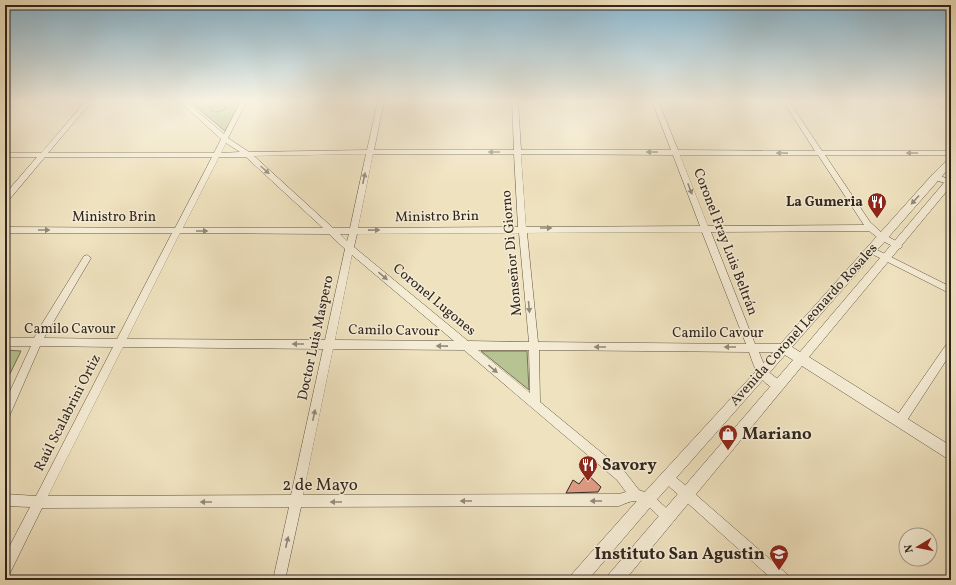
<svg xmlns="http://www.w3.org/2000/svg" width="956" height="585" font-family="Vollkorn,serif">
  <rect width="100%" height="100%" fill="#efe2bf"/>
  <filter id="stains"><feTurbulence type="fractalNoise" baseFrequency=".005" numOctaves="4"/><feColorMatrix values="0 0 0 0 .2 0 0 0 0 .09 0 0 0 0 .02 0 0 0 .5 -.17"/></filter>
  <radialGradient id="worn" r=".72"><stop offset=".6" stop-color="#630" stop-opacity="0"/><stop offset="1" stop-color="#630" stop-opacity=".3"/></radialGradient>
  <g fill="#b7c393" stroke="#747458">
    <path d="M189,101H241L225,131Z"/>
    <path d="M5,350L21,351L5,384Z"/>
    <path d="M481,351H527L529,390Z"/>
  </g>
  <path fill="#e09b84" stroke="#30261e" d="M587,474L601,487L598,492L566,493L573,480L579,484Z"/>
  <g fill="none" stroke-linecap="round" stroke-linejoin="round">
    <defs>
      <g id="minor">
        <path d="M86,101H92L48,153H214L221,139L179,101H185L224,134L241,101H247L228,138L249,152L367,150L378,101H384L374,150H514L512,101H518L521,150H671L652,101H658L678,150L815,151L783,101H789L822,151H951V155H825L870,222L882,233L901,244L902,246L901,248L898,249L881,240L869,231L711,232L755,344H783L786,345L788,348L786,351L783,352H759L766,370L783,383L784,386L783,389L779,391C759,383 755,369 749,352L539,350L540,402L625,472L639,490L652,495L673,514L675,518L673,522L669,524C657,519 649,500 635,501C630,501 624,504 619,506L301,507L285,580H273L289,507L42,508L10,573L5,574V555L30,507L5,506V494L36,496L113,347L40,346L9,417L5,419V402L31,346H5V338H34L40,327L84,256L87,255L91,258L44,338L117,339L172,233H5V227L175,228L212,157H45L8,201L5,202V194L37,157H5V153H41ZM226,143L240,152L221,153ZM366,154L350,228H333L254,156ZM373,154H514L518,227L358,228ZM521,154L673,155L700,226L526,227ZM680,155H818L864,225L708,226ZM219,157H246L323,228H183ZM702,232L746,344L538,342L527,233ZM180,233L329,234L345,249L325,340L127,339ZM519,233L529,342L468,341L354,247L357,234ZM340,234H349L347,241ZM352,255L454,341L335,340ZM123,347L323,349L291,495L48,496ZM333,349L464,350L617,480L626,492L619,494L303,495ZM478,350H529L530,393Z"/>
        <path d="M934,101H941L951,108V113Z"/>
        <path d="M932,175H938L951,180V185L932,179Z"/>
        <path d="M871,247L951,287V294L868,252L867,250Z"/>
        <path d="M951,341V353L904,425L900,426L896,425L895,421L896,417L948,342Z"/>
        <path d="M667,471L671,473L788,575L789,580H773L663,481L661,477L663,473Z"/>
      </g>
      <path id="tertiary" d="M951,158V166L792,347L800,352L948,178L951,177V186L809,357L951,446V461L802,366L625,580H607L609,574L793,360L785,355L653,504L588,580H570L572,574L643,494L758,369L932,175L948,159Z"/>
    </defs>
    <use href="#minor" stroke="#605546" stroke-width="1"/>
    <use href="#tertiary" stroke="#605546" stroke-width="1"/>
    <path stroke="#30261e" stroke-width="1" stroke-dasharray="1 1.5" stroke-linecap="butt" d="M221,103L226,106L224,110L217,112L211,111L210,108L215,104Z"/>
    <use href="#minor" fill="#f5ecd5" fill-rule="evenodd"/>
    <use href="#tertiary" fill="#f5ecd5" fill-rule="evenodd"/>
  </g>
  <defs><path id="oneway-solid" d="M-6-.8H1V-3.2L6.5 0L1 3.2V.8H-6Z"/></defs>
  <g fill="#92897a">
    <use href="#oneway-solid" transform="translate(494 152) rotate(180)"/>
    <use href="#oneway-solid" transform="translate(652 152) rotate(-180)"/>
    <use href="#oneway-solid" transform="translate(782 153) rotate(-179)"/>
    <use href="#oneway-solid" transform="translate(912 153) rotate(180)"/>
    <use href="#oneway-solid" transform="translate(265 170) rotate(42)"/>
    <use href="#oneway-solid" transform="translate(364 178) rotate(-78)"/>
    <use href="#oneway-solid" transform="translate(690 189) rotate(69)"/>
    <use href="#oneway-solid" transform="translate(915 200) rotate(132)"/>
    <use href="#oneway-solid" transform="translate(546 228)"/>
    <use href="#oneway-solid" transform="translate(44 230)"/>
    <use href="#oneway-solid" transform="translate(374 230) rotate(-1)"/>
    <use href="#oneway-solid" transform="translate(202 231)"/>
    <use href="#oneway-solid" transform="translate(383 276) rotate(40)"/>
    <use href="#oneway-solid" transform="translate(529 307) rotate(85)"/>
    <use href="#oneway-solid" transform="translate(298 344) rotate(-180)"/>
    <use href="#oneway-solid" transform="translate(442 346) rotate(-179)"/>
    <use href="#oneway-solid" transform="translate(600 347) rotate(-180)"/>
    <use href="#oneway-solid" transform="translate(730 347) rotate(-180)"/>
    <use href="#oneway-solid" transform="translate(493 369) rotate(40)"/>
    <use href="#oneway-solid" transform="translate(314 415) rotate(-78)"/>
    <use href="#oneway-solid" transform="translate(466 501) rotate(180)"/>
    <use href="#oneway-solid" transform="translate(596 501) rotate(180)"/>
    <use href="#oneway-solid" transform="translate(206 502) rotate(-180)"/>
    <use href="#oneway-solid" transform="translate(336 502) rotate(180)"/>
    <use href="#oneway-solid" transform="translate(287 542) rotate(-77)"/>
  </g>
  <linearGradient id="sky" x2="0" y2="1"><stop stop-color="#89b8d2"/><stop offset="0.55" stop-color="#f8f2e2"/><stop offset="1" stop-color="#f8f2e2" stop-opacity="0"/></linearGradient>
  <rect width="956" height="183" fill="url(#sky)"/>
  <defs>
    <symbol id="restaurant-pin" viewBox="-11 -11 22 30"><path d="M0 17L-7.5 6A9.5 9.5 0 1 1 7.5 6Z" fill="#8f2418" stroke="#f5ecd5"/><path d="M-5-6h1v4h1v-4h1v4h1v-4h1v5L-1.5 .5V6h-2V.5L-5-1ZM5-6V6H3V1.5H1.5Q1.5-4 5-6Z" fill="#fff"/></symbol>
    <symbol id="shop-pin" viewBox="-11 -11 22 30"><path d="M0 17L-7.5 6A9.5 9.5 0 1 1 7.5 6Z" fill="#8f2418" stroke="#f5ecd5"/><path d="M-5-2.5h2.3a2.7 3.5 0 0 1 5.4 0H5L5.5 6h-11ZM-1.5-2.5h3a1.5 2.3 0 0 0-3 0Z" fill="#fff"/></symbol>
    <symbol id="school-pin" viewBox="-11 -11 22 30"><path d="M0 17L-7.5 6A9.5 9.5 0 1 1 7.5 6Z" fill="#8f2418" stroke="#f5ecd5"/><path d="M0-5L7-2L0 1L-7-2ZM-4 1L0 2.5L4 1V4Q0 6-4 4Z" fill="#fff"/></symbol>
  </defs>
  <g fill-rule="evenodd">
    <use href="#restaurant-pin" x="866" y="191" width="22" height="30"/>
    <use href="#shop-pin" x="717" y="423" width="22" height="30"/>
    <use href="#restaurant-pin" x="577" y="454" width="22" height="30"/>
    <use href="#school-pin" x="768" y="543" width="22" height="30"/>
  </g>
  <g text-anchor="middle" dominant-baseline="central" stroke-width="3" stroke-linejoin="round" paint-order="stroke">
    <g font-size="14" font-weight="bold" fill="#30261e" stroke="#f5ecd5" text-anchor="end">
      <text x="863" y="202">La Gumeria</text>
    </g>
    <g font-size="14" fill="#30261e" stroke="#f5ecd5">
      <text x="114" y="217">Ministro Brin</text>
      <text transform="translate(437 217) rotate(-1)">Ministro Brin</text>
      <text transform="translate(725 242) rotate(69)">Coronel Fray Luis Beltrán</text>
      <text transform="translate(512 253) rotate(-95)">Monseñor Di Giorno</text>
      <text transform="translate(434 300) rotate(40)">Coronel Lugones</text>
      <text transform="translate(804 325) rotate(-48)">Avenida Coronel Leonardo Rosales</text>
      <text x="70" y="329">Camilo Cavour</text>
      <text transform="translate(394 331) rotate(1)">Camilo Cavour</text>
      <text x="718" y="333">Camilo Cavour</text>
      <text transform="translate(316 338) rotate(-78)">Doctor Luis Maspero</text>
      <text transform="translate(68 413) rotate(-63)">Raúl Scalabrini Ortiz</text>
    </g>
    <g font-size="17" font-weight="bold" fill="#30261e" stroke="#f5ecd5" text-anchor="start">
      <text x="742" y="434">Mariano</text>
      <text x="602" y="465">Savory</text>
      <text x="765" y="554" text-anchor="end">Instituto San Agustin</text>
    </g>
    <g font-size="17" fill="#30261e" stroke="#f5ecd5">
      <text x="320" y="485">2 de Mayo</text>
    </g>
  </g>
  <rect width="956" height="585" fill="none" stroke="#efe2bf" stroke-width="20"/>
  <rect x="6" y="6" width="944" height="573" fill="none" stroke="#30261e" stroke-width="2"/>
  <rect x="10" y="10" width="936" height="565" fill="none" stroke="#30261e"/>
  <g transform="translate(918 547) rotate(260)"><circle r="19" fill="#f5ecd5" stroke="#a69d8c"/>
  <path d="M0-3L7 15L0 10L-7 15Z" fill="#8f2418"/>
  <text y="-6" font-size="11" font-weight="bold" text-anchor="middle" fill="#30261e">N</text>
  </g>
  <rect width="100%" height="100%" filter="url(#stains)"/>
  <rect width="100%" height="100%" fill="url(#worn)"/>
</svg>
